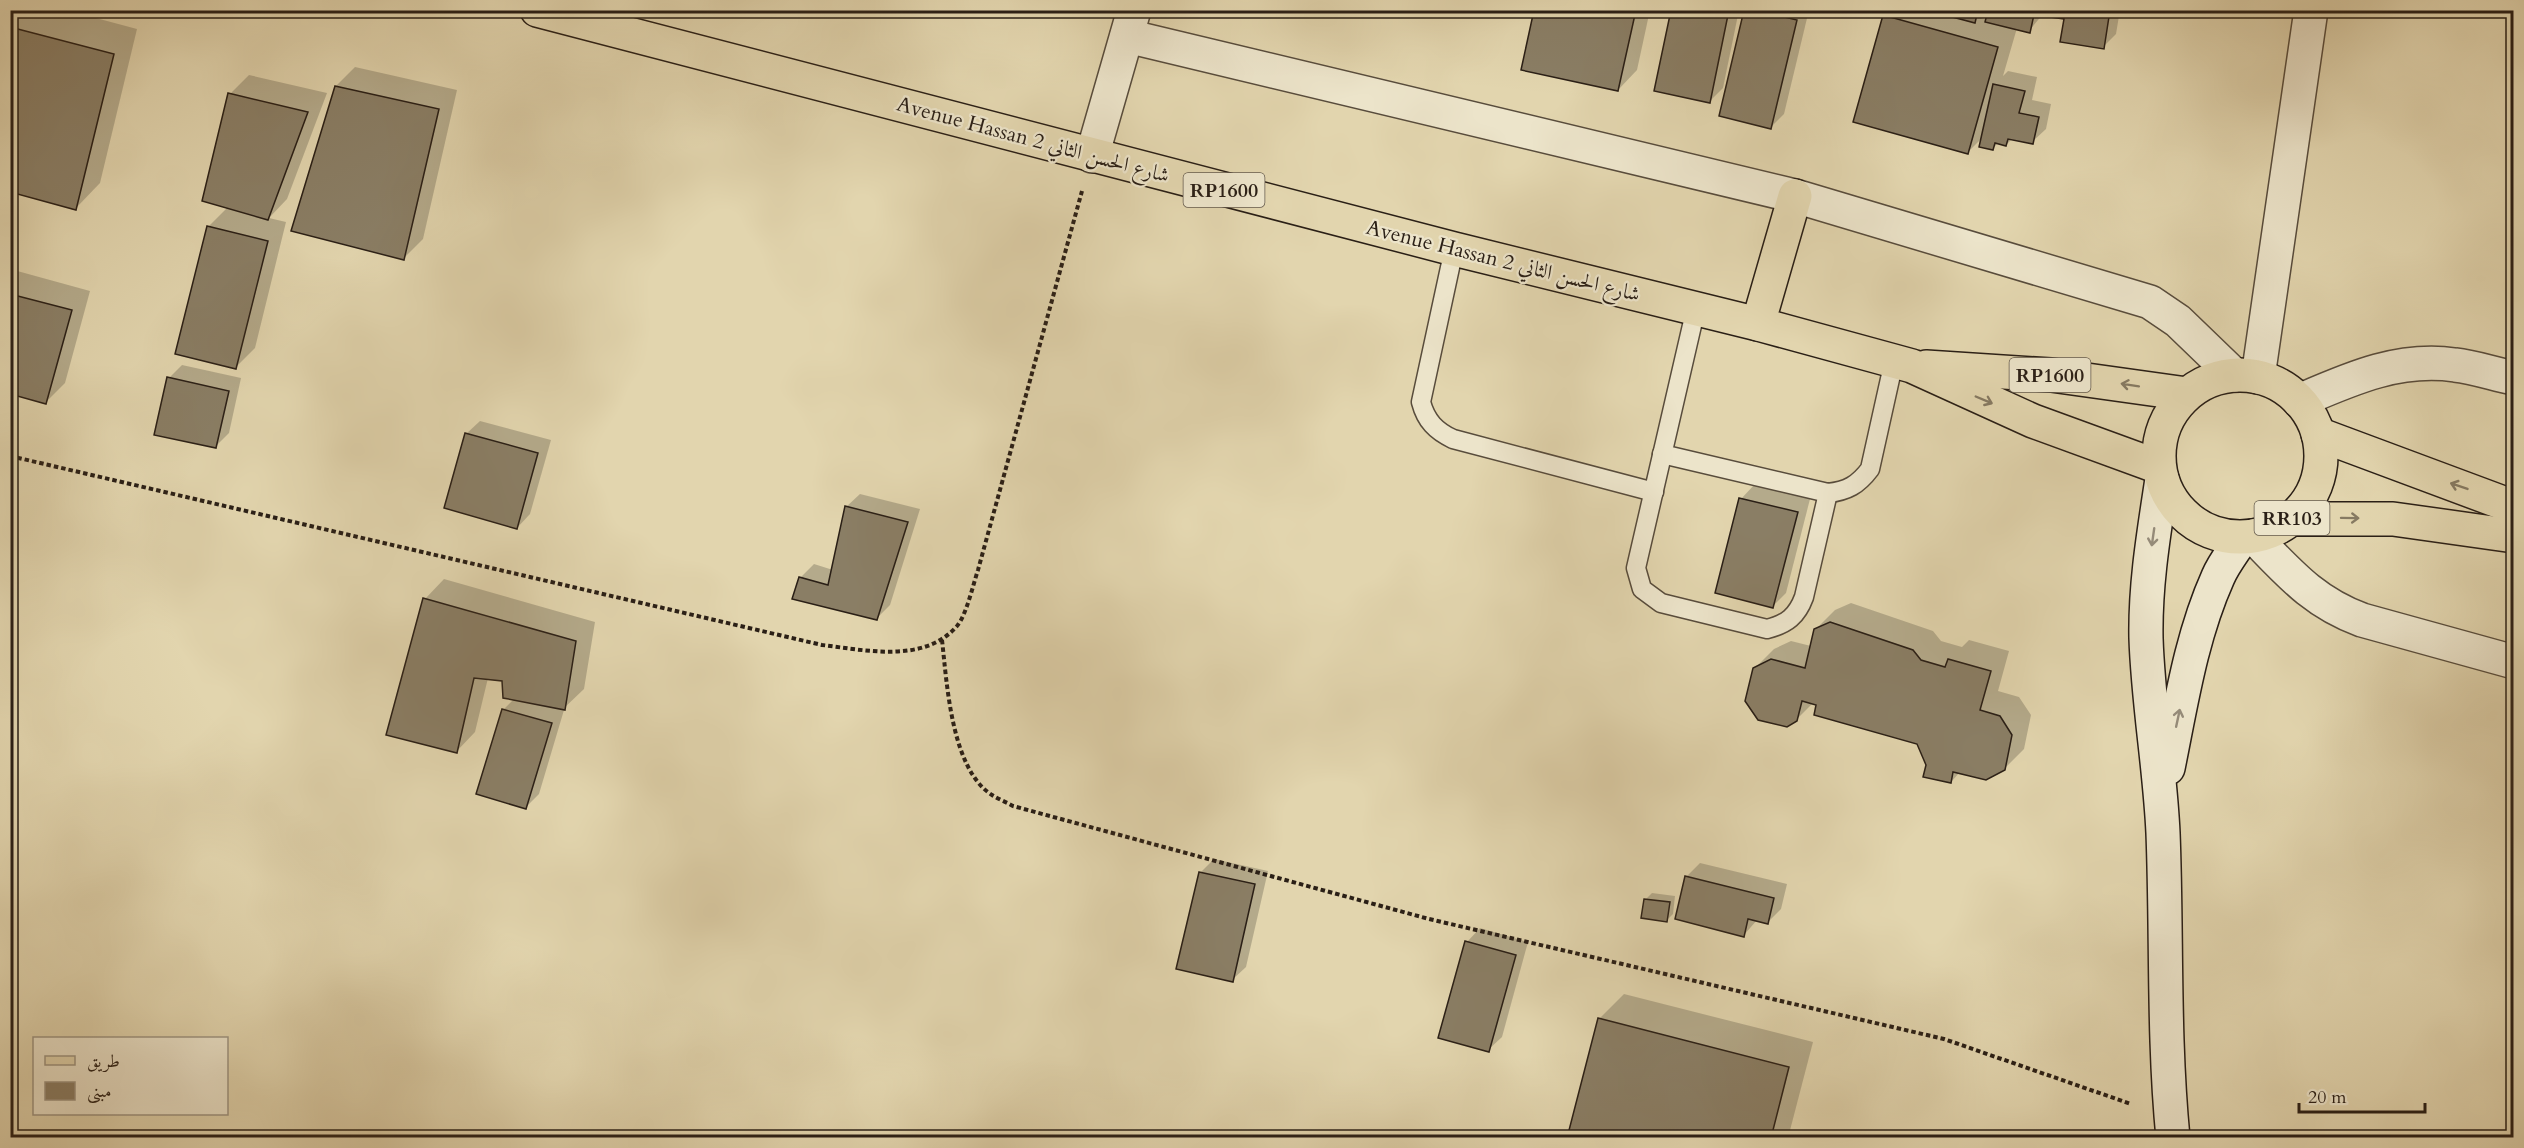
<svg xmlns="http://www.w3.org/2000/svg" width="2524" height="1148" font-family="Cardo,Amiri,serif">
  <rect width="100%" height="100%" fill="#e2d5ae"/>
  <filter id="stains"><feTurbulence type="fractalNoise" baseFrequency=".00333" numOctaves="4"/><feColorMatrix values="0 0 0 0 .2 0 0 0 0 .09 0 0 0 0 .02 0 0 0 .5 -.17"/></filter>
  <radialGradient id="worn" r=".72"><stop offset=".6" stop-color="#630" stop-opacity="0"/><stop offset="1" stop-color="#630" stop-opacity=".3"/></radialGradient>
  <g fill="#0003">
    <path d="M10,10H66L137,29L100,183L76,208L10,191Z"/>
    <path d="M1536,10H1650L1637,70L1618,90Z"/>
    <path d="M1672,10H1739L1723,88L1710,101Z"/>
    <path d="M1746,10H1809L1784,114L1771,127Z"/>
    <path d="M1890,10H1985L1978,17L1987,20L1989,10H2120L2116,34L2103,47L2065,18L2043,14L2029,31L2017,28L2003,76L2008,71L2037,77L2032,100L2051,104L2046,129L2032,142L2013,138L2006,145L1998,143L1992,149L1982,138L1968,152L1884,16Z"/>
    <path d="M355,67L457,90L423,239L404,258L336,86Z"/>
    <path d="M249,75L327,93L287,199L269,218L286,222L255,348L236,367L208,227L228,207L230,94Z"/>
    <path d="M10,269L90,291L65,383L46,402L10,393Z"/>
    <path d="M182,365L241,378L229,433L215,447L169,378Z"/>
    <path d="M480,421L551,440L530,514L517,528L466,434Z"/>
    <path d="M1754,485L1810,499L1786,593L1773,606L1741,499Z"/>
    <path d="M860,494L920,509L890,605L876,619L794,598L801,577L814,564L833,570L846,507Z"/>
    <path d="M444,579L595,622L584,689L562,710H564L539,794L526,807L503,710L515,698L503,680L488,678L475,732L456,752L425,599Z"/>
    <path d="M1851,603L1933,631L1941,641L1962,647L1969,640L2009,651L1998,691L2019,697L2031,715L2024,749L2004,769L1960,772L1951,782L1927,764L1918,743L1813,703L1796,720L1754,669L1774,649L1791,641L1811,646L1815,630L1835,610Z"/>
    <path d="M1214,859L1268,871L1246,967L1232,980L1200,873Z"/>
    <path d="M1700,863L1787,884L1781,909L1768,922L1757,920L1744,935L1686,877Z"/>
    <path d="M1652,893L1675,896L1673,914L1667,920L1645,900Z"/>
    <path d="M1480,928L1528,942L1502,1037L1488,1050L1467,942Z"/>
    <path d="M1624,994L1813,1042L1788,1138H1568L1599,1019Z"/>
  </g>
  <g fill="#8a7e65" stroke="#2a1f16" stroke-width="1.5">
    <path d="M1534,10H1636L1618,91L1521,70Z"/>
    <path d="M1671,10H1729L1710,103L1654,91Z"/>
    <path d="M1744,10H1754L1797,20L1771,129L1719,116Z"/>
    <path d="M1926,10H1978L1975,23Z"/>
    <path d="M1988,10H2035L2030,33L1985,22Z"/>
    <path d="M2045,10H2110L2104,49L2060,42L2064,19L2044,16Z"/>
    <path d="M1883,15L1998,47L1968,154L1853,122Z"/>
    <path d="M10,27L114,54L76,210L10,192Z"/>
    <path d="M1993,84L2025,91L2019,113L2039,117L2033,144L2008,139L2006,146L1995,143L1993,150L1979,147Z"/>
    <path d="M335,86L439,109L404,260L291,231Z"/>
    <path d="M228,93L308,112L268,220L202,201Z"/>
    <path d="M207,226L268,241L236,369L175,354Z"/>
    <path d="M10,294L72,310L46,404L10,394Z"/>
    <path d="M167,377L229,391L216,448L154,435Z"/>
    <path d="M465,433L538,453L517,529L444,508Z"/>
    <path d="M1739,498L1798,512L1773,608L1715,593Z"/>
    <path d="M845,506L908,522L877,620L792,599L799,577L828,585Z"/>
    <path d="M423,598L576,641L565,710L503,698L502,681L474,678L457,753L386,735Z"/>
    <path d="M1830,622L1913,650L1921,660L1945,667L1948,659L1991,671L1980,710L2000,716L2012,735L2005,770L1986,780L1953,772L1951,783L1923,777L1926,765L1917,744L1814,715L1816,705L1802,701L1797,721L1787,727L1758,720L1745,701L1753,668L1771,659L1805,668L1814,629Z"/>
    <path d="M502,709L552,723L526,809L476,794Z"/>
    <path d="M1199,872L1255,884L1233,982L1176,969Z"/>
    <path d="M1685,876L1774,898L1768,924L1748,919L1744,937L1675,919Z"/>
    <path d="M1644,899L1670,902L1667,922L1641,918Z"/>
    <path d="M1465,941L1516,955L1489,1052L1438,1038Z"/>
    <path d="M1598,1018L1789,1067L1771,1138H1567Z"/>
  </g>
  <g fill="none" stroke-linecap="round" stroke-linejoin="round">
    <defs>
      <g id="service">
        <path d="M1454,249L1421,402C1426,421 1436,431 1453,439L1654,492"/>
        <path d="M1696,308L1636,568L1642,589L1661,603L1767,629C1787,624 1797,616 1804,597L1828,493"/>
        <path d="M1662,454L1828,493C1847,491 1858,485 1870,469L1894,361"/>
      </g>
      <g id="minor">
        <path d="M1127,36L1795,196L2150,302L2178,321L2234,375"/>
        <path d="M1092,156L1134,10"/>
        <path d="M2258,377L2311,10"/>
        <path d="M2299,401C2350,379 2398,357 2455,365C2474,367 2494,374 2514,378"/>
        <path d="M2253,536C2289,573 2313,602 2362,620L2514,662"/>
      </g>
      <g id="secondary">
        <path d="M2162,479C2154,532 2145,584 2146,638C2148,703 2160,767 2163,833C2167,934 2163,1036 2173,1138"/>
        <path d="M2168,768C2181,704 2191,637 2218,577C2224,563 2234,551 2242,538"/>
      </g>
      <g id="primary">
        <path d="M537,10L1454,249L1758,324L1912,366L2033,421L2159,467"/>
        <path d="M1758,324L1795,196"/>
        <path d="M1926,367L2051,375L2187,394"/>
        <circle cx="2240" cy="456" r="81"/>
        <path d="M2318,434L2514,507"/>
        <path d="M2292,519H2393L2514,536"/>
      </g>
    </defs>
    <use href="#service" stroke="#584c3c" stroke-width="21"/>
    <use href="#minor" stroke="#584c3c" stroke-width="36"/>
    <use href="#secondary" stroke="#2a1f16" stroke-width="36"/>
    <use href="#primary" stroke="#2a1f16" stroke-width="36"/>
    <g stroke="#2a1f16" stroke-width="4" stroke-dasharray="4.5 3" stroke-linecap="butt">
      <path d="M10,456L822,645C865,650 924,664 957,626C966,616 973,585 978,570L1082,191"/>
      <path d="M942,640C947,683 951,769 992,795C998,799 1006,802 1013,806L1429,919L1944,1039L2131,1104"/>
    </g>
    <use href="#service" stroke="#ece4ca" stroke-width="18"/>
    <use href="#minor" stroke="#ece4ca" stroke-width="33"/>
    <use href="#secondary" stroke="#ece4ca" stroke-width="33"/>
    <use href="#primary" stroke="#e2d5ae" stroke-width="33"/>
  </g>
  <defs><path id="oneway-shaft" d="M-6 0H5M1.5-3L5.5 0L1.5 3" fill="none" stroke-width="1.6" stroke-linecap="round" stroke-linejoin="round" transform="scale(1.5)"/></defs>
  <g stroke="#867a62">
    <use href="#oneway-shaft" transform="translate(2130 385) rotate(-171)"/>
    <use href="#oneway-shaft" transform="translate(1984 400) rotate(23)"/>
    <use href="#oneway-shaft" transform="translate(2459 486) rotate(-161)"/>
    <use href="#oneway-shaft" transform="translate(2350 518) rotate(1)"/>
  </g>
  <g stroke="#958b79">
    <use href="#oneway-shaft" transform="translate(2153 537) rotate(98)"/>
    <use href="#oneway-shaft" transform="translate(2178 718) rotate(-78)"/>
  </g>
  <g text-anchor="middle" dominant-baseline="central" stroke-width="4.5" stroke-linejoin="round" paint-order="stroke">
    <g fill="#ece4ca" stroke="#645a4c" stroke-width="1.5">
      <rect x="1183.5" y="173" width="81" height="34" rx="4.5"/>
      <rect x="2009.5" y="358" width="81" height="34" rx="4.5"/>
      <rect x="2254.5" y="501" width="75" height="34" rx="4.5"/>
    </g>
    <g font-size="20" font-weight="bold" fill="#2a1f16">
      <text x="1224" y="190">RP1600</text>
      <text x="2050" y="375">RP1600</text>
      <text x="2292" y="518">RR103</text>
    </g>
    <g font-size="21" fill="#2a1f16" stroke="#ece4ca">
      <text transform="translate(1033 140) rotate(15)">Avenue Hassan 2 شارع الحسن الثاني</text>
      <text transform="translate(1503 261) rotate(14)">Avenue Hassan 2 شارع الحسن الثاني</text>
    </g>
  </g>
  <rect width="2524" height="1148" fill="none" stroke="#e2d5ae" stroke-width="36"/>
  <rect x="12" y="12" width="2500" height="1124" fill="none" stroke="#2a1f16" stroke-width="3"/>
  <rect x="18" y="18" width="2488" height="1112" fill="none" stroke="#2a1f16" stroke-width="1.5"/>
  <rect x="33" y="1037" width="195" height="78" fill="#ece4ca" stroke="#9e9582" stroke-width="1.5"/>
  <rect x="45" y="1056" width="30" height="9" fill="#e2d5ae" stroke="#9e9582" stroke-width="1.5"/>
  <text x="87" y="1067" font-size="18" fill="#2a1f16">طريق</text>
  <rect x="45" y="1082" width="30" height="18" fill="#8a7e65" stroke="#9e9582" stroke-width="1.5"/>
  <text x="87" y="1097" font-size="18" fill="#2a1f16">مبنى</text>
  <path d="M2299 1103v9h126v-9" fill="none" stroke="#2a1f16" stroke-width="3"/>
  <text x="2308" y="1103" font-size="18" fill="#2a1f16" stroke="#ece4ca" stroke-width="4.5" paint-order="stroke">20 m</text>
  <rect width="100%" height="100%" filter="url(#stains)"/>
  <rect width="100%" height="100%" fill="url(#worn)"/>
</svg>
